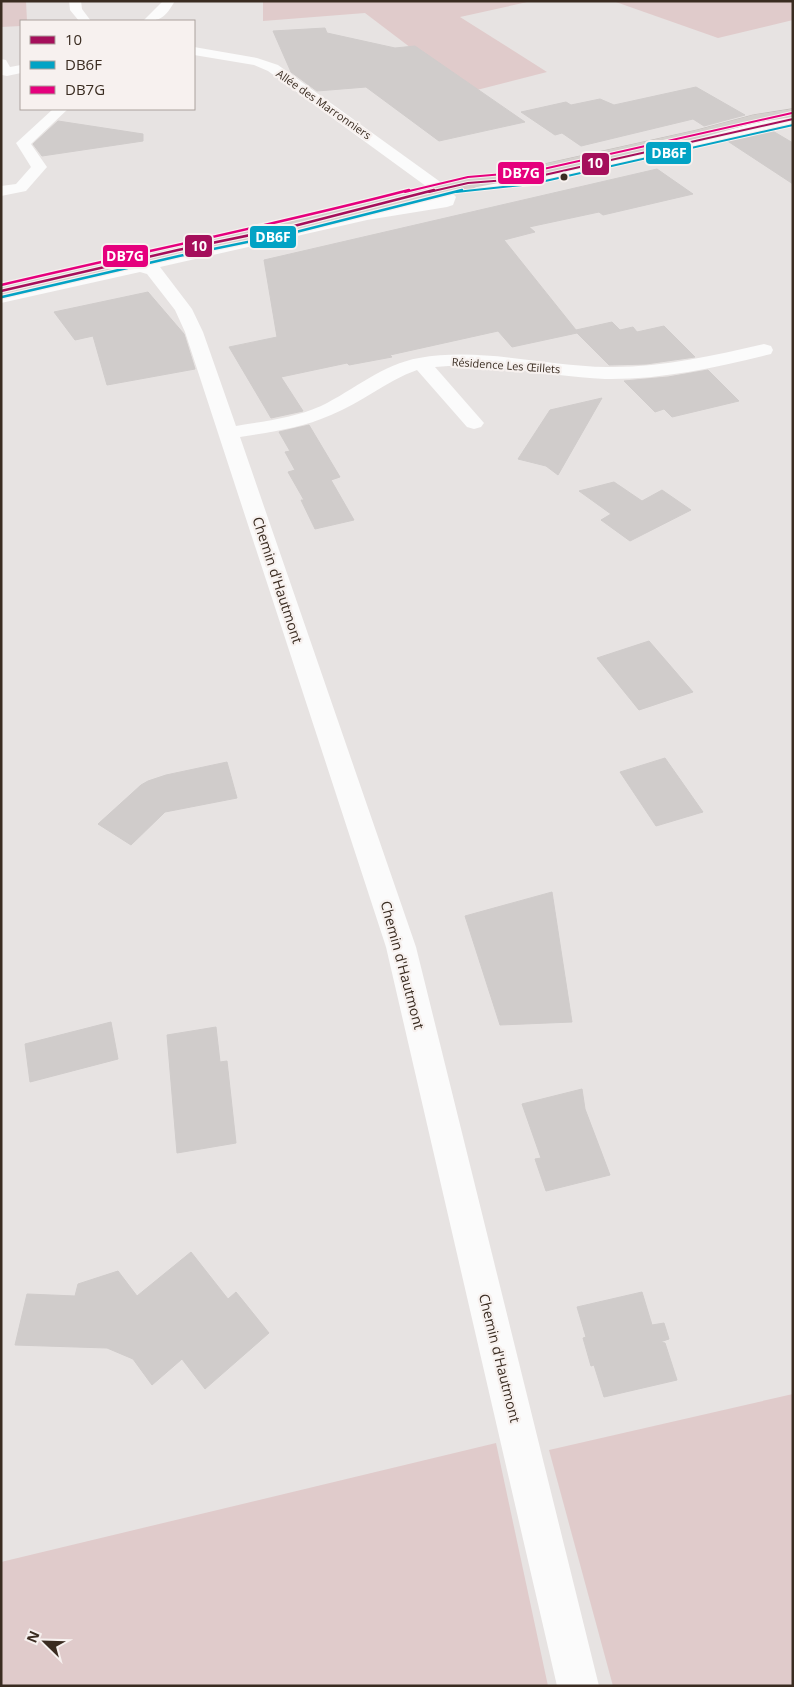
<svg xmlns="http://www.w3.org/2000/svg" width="794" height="1687" font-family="'Open Sans',sans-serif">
  <rect width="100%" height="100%" fill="#e7e3e2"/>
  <g fill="#e0cbcb">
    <path d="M1,1H26L27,21H21V26L1,27Z"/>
    <path d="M263,1H532L460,17L547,72L469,92L365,13L263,21Z"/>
    <path d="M613,1H793V20L718,38Z"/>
    <path d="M793,1394V1686H613L549,1450Z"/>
    <path d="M496,1443L548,1686H1V1562Z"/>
  </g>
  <g fill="#d0cccb" stroke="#d0cccb">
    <path d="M325,28L327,33L395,48L415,46L525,122L439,141L366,87L317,91L291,72L273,31Z"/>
    <path d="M696,87L745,115L704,126L693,119L581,146L562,133L555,135L521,112L566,102L571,105L600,99L614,105Z"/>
    <path d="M58,121L143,134V141L42,156L33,144Z"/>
    <path d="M771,130L793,143V184L726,140Z"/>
    <path d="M657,169L693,194L603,215L599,212L529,227L535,232L504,240L576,330L612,322L620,330L633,327L637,332L664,326L695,357L646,364L609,365L577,333L512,347L498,331L390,355L392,357L349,365L347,363L281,377L303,411L271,418L229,347L277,337L264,260Z"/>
    <path d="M148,292L184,334L195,369L107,385L93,336L75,340L54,312Z"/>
    <path d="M708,370L739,401L672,417L664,409L655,412L624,381L668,377Z"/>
    <path d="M602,398L558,475L546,466L518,459L550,410Z"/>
    <path d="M309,425L340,477L331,480L354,520L315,529L301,500H304L288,472L295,470L285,452L290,451L279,432Z"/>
    <path d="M614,482L642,501L662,490L691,510L630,541L601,520L611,514L579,491Z"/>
    <path d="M649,641L693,692L639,710L597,658Z"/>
    <path d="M665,758L703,812L656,826L620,772Z"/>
    <path d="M227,762L237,798L165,812L131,845L98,824L141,785L148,781L166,775Z"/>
    <path d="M552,892L572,1022L500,1025L465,916Z"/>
    <path d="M111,1022L118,1059L30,1082L25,1044Z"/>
    <path d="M216,1027L220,1062L227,1061L236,1143L177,1153L167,1035Z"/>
    <path d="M582,1089L585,1109L610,1175L546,1191L535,1159L541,1158L522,1104Z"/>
    <path d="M191,1252L228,1299L236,1292L269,1333L205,1389L182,1359L152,1385L133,1359L107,1348L15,1345L27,1294L75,1296L78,1284L118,1271L137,1296Z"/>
    <path d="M642,1292L652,1325L664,1323L669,1339L660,1342L665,1343L677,1380L604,1397L594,1365L591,1366L583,1338L586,1337L577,1307Z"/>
  </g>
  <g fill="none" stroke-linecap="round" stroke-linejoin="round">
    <defs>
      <path id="major" d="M793,109V117L754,123L700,138L535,176L441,194L294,231L178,255L1,296V286L178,245L294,221L440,184L535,166L697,130L753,115Z"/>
    </defs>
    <use href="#major" stroke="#c4bfbc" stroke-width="1"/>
    <g fill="#fbfbfb" fill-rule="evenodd">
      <path d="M69,1H81L82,9L91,21H79L70,10Z"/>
      <path d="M163,1H175C165,17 162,21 143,21Z"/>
      <path d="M194,47L257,58L278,65L446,186L456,197L453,205L447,207L367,220L160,267L192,309L203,332L236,426C265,421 294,418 321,406C354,390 383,364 419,358C481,347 545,366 607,367C660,368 712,356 764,344L771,346L773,350L771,354C717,367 661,380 605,379C549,377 492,361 435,367L484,423L481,427L474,429L467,427L417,370C386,381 361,403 331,415C302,428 271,432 240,437L416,947L599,1686H557L386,947L185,332L175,310L147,274L140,272L1,303V293L111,268L108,264L110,260L133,259L141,261L367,210L440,198L434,192L268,71L254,65L194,55Z"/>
      <path d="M1,59L6,60L10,67L21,65V73L7,76L2,75Z"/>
      <path d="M53,109H68L31,144L47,167L26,191L1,196V186L16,184L31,167L16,143Z"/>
      <path d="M793,115V123L531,183L476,188L471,186L468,183L471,180L476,178L531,173Z"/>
    </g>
    <use href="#major" fill="#d4d0cd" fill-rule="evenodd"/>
    <defs>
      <path id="bus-1-far1" d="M429,192L468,183L531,178L793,119"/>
      <path id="bus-1" d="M1,291L178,250L294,226L434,190"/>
      <path id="bus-2-far1" d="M456,192L532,184L793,125"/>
      <path id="bus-2" d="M2,297L179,256L296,232L462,190"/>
      <path id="bus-3-far1" d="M405,192L468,177L530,172L792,113"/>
      <path id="bus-3" d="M1,285C137,253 274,225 409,190"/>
    </defs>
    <use href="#bus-1-far1" stroke="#f7f1ef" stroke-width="4"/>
    <use href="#bus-1" stroke="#f7f1ef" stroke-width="5"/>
    <use href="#bus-2-far1" stroke="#f7f1ef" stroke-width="4"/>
    <use href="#bus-2" stroke="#f7f1ef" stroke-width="5"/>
    <use href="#bus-3-far1" stroke="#f7f1ef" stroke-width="4"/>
    <use href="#bus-3" stroke="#f7f1ef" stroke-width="5"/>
    <use href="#bus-1-far1" stroke="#a50f5b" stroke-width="2"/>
    <use href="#bus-1" stroke="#a50f5b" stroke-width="2.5"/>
    <use href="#bus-2-far1" stroke="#03a3c5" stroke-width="2"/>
    <use href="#bus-2" stroke="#03a3c5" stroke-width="2.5"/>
    <use href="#bus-3-far1" stroke="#e5007d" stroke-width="2"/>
    <use href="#bus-3" stroke="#e5007d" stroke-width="2.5"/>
  </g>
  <circle fill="#3a2c21" stroke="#f7f1ef" stroke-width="2" cx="564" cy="177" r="4.5"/>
  <g text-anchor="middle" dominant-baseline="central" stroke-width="4.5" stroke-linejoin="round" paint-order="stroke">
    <g font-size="11" fill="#3a2c21" stroke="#f7f1ef">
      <text transform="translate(324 104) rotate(35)">Allée des Marronniers</text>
      <text transform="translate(506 365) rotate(4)">Résidence Les Œillets</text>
    </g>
    <g font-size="14" fill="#3a2c21" stroke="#f7f1ef">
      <text transform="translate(278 580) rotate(72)">Chemin d'Hautmont</text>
      <text transform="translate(403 965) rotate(75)">Chemin d'Hautmont</text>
      <text transform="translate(500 1358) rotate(76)">Chemin d'Hautmont</text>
    </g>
  </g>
  <g stroke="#f7f1ef" stroke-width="2">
    <rect x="645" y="141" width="47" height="24" rx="5" fill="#03a3c5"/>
    <rect x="581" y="152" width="29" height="24" rx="5" fill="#a50f5b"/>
    <rect x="497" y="161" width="48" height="24" rx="5" fill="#e5007d"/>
    <rect x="249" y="225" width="48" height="24" rx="5" fill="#03a3c5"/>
    <rect x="184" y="234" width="29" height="24" rx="5" fill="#a50f5b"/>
    <rect x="102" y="244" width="47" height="24" rx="5" fill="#e5007d"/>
  </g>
  <g font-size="14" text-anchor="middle" font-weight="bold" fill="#fff">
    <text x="669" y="158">DB6F</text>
    <text x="595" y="168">10</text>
    <text x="521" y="178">DB7G</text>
    <text x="273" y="242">DB6F</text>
    <text x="199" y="251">10</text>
    <text x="125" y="261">DB7G</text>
  </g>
  <rect width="794" height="1687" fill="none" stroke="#3a2c21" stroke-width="5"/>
  <rect x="20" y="20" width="175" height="90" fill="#f7f1ef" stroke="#aba29d"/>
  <rect x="30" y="36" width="25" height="8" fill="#a50f5b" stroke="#aba29d"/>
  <text x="65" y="45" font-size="15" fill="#3a2c21">10</text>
  <rect x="30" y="61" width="25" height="8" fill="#03a3c5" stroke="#aba29d"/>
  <text x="65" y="70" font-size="15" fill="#3a2c21">DB6F</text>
  <rect x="30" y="86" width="25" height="8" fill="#e5007d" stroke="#aba29d"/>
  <text x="65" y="95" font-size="15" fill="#3a2c21">DB7G</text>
  <g transform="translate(45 1642) rotate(293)" stroke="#f7f1ef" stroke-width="4" paint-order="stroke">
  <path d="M0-4L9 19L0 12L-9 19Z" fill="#3a2c21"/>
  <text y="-8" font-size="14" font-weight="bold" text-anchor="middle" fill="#3a2c21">N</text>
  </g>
</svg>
